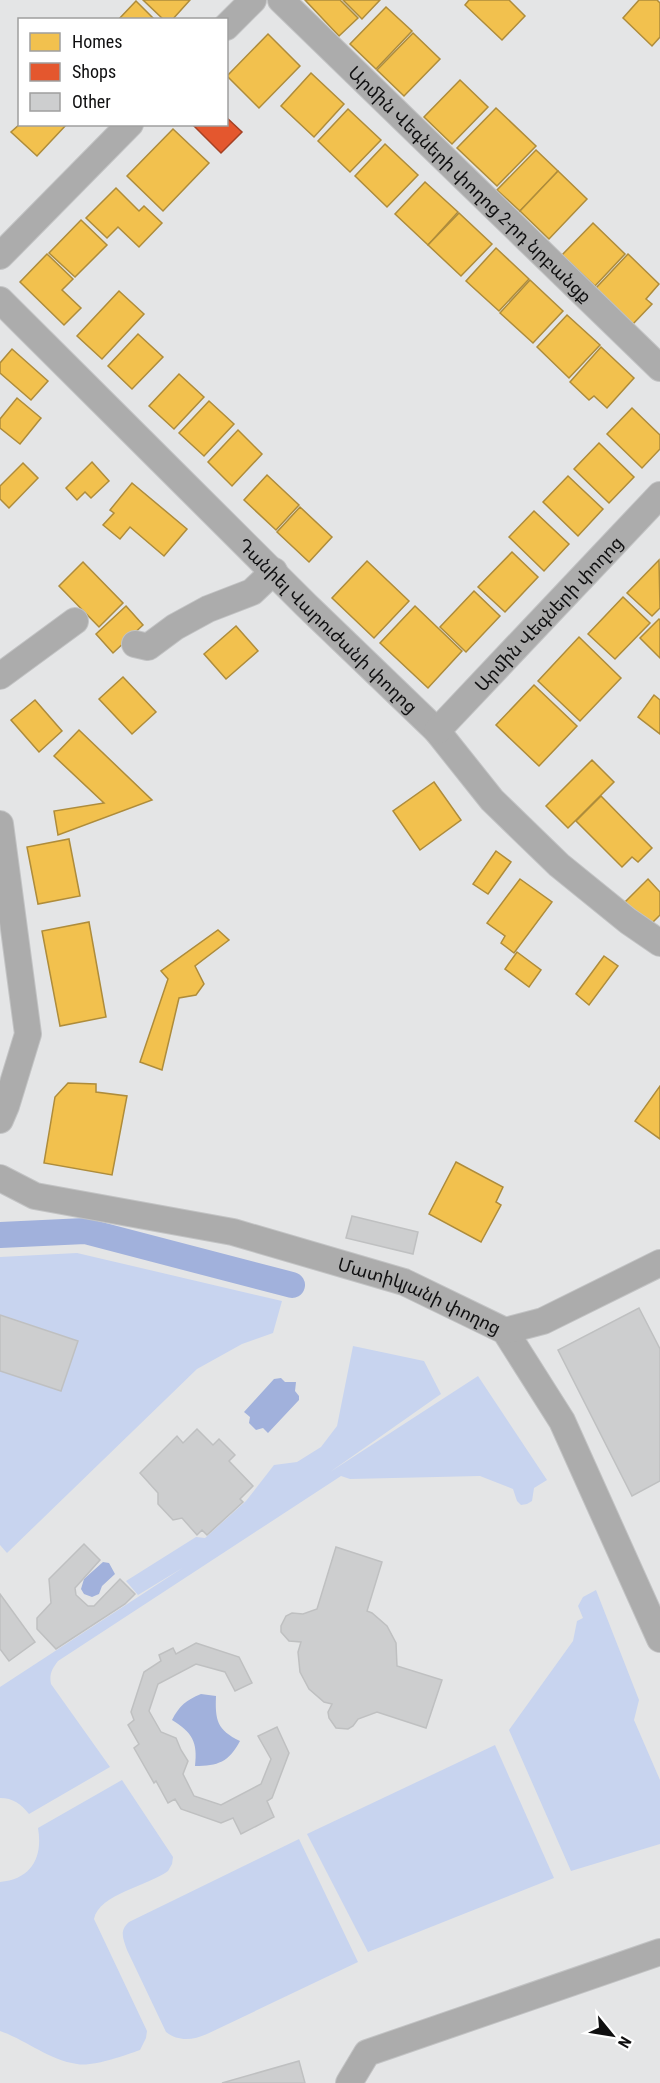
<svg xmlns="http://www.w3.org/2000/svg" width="660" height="2083" font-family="'Roboto Condensed','Noto Sans Armenian',sans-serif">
  <rect width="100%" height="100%" fill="#e4e5e6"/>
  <g fill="#c8d4ef">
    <path d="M77,1253L282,1301L273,1333L242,1344L197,1369L7,1553L0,1545V1257Z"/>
    <path d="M353,1346L424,1361L441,1394L330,1472L478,1376L547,1480L534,1488L532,1501L527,1504L521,1505L517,1501L513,1489L480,1476L350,1479L341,1476L58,1661C52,1669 49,1674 51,1684L110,1767L29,1814C21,1804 13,1798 0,1798V1687L184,1567L138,1595L126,1581L196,1537L205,1538L246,1501L274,1465L297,1462L321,1447L337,1426Z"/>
    <path d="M596,1590L639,1700L634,1720L660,1780V1844L571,1871L509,1730L573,1641L577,1621L583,1618L578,1606L583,1597Z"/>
    <path d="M495,1745L554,1878L368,1952L307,1834Z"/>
    <path d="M122,1780L173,1857L172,1864L168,1871C148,1886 99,1894 94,1919L147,2031L146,2038L140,2050C123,2056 93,2067 77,2064C49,2060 26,2040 0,2031V1882C32,1879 43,1857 38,1828Z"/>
    <path d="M299,1839L358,1962L207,2034C193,2040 179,2042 166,2032L127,1950C123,1938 119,1931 129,1922Z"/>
  </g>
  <g fill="#a1b1dc">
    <path d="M281,1378L285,1382H296L295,1391L299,1396V1400L268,1433L263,1428L256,1430L249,1423L250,1417L244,1412L274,1379Z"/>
    <path d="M103,1562L109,1563L115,1574L102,1586L99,1594L92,1597L84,1594L81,1589L84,1579Z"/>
    <path d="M201,1694L216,1696C215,1720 217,1730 240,1741C229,1762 218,1766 195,1766C198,1742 192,1732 172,1720C179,1706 186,1700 201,1694Z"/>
  </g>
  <g fill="#f2c14e" stroke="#ae8c3b" stroke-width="1.5">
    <path d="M143,0H190L172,20H164Z"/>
    <path d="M305,0H340L358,18L339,36Z"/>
    <path d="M343,0H380L362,19Z"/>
    <path d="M469,0H509L525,16L502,40L465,5Z"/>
    <path d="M639,0H657L660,3V37L652,46L623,18Z"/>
    <path d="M136,1L155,20H118Z"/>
    <path d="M386,7L412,31L376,69L350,44Z"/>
    <path d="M413,33L440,59L404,96L377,70Z"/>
    <path d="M268,34L300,66L259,108L227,76Z"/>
    <path d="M311,73L344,104L314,137L281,106Z"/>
    <path d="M460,80L488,107L452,144L424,117Z"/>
    <path d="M496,108L536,146L497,186L457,148Z"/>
    <path d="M348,109L381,140L350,172L318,141Z"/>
    <path d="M20,124H67L37,156L11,132Z"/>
    <path d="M173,129L209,163L163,211L127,176Z"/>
    <path d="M385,144L418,175L387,207L355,176Z"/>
    <path d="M536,150L558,171L520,211L497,190Z"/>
    <path d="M558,171L587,199L549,239L520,211Z"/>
    <path d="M425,182L458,212L428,245L395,214Z"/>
    <path d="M116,188L139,211L144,206L162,223L139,247L118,227L107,238L86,218Z"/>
    <path d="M459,213L492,244L461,276L428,245Z"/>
    <path d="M81,220L107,245L75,277L49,253Z"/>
    <path d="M593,223L625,254L595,286L562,255Z"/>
    <path d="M496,248L529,279L499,311L466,281Z"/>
    <path d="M47,254L73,279L62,290L81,308L64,325L20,282Z"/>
    <path d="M628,254L659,284L646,299L652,304L633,324L596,288Z"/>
    <path d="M530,280L563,311L533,343L500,313Z"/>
    <path d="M119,291L144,314L102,359L77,336Z"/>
    <path d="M567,315L600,345L569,378L537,347Z"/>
    <path d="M138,334L163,357L132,389L108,366Z"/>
    <path d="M601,347L634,378L607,408L594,396L589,400L570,382Z"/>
    <path d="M12,349L48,381L31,400L0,373V363Z"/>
    <path d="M179,374L204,397L174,429L149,406Z"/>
    <path d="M17,398L41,418L20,444L0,428V419Z"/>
    <path d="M209,401L234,424L204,456L179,433Z"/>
    <path d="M632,408L660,435V449L642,468L607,434Z"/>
    <path d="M238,430L262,454L232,486L208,462Z"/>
    <path d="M599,443L634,477L609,503L574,469Z"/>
    <path d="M92,462L109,481L91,498L85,492L77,500L66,488Z"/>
    <path d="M23,463L38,478L9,508L0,499V486Z"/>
    <path d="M267,475L299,505L276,530L244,500Z"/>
    <path d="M568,476L603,509L578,536L543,502Z"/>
    <path d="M132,483L187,529L164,556L130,527L120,539L103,525L114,513L110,510Z"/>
    <path d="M300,507L332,537L309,562L277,532Z"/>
    <path d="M534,511L569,544L544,571L509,537Z"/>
    <path d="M512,552L538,577L505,612L478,587Z"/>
    <path d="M659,560L660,608L652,616L627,593Z"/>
    <path d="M367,561L409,601L374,638L332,598Z"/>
    <path d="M83,562L123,603L99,627L59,586Z"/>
    <path d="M474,591L500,616L466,652L440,627Z"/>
    <path d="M623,597L650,623L615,659L588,634Z"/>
    <path d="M126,606L143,625L113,653L96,634Z"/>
    <path d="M415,606L462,651L428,688L380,643Z"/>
    <path d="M659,619L660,620V658L640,638Z"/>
    <path d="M236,626L258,651L226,679L204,654Z"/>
    <path d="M579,637L621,678L580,721L538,681Z"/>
    <path d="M123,677L156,712L132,734L99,699Z"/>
    <path d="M534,685L577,726L539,766L496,725Z"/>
    <path d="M654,695L660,700V734L638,717Z"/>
    <path d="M35,700L62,731L39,752L11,720Z"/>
    <path d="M79,730L152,800L58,835L54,811L104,803L54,756Z"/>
    <path d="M592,760L614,782L568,828L546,806Z"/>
    <path d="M434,782L461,820L420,850L393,811Z"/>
    <path d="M601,796L652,848L638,862L632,857L622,867L576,821Z"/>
    <path d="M69,839L80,896L38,904L27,847Z"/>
    <path d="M496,851L511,862L488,894L473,884Z"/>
    <path d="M520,879L552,902L514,953L501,943L505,936L487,923Z"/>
    <path d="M648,879L660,892V915L647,928L623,904Z"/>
    <path d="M89,922L106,1017L60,1026L42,931Z"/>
    <path d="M218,930L229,940L195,966L204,984L196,995L179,998L162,1070L140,1062L168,979L161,971Z"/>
    <path d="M517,952L541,970L529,987L505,969Z"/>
    <path d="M604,956L618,966L589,1005L576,994Z"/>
    <path d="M68,1083L96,1084V1092L127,1096L112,1175L44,1163L55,1097Z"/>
    <path d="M660,1086V1139L635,1121Z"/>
    <path d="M456,1162L503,1187L496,1202L501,1205L481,1242L429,1214Z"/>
  </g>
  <path fill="#e4572e" stroke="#a44125" stroke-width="1.5" d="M226,117L242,132L221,153L192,124H226Z"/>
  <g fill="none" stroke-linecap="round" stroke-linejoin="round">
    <path stroke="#a1b1dc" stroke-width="26" d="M0,1235L85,1231L292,1285"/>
  </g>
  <g fill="#cdcecf" stroke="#bfc0c1" stroke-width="1.5">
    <path d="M352,1216L418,1232L413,1254L346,1238Z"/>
    <path d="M639,1308L660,1349V1481L632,1496L558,1350Z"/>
    <path d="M0,1315L78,1341L61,1391L0,1371Z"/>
    <path d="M197,1429L213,1445L219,1439L235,1455L229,1461L253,1486L240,1499L243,1502L207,1535L202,1530L197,1535L182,1518L173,1520L158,1504V1493L140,1473L177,1436L183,1443Z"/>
    <path d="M84,1544L100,1560L75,1588L76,1595L88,1606H94L120,1579L135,1594L125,1604L56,1649L37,1629V1618L51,1603L49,1579Z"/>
    <path d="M336,1547L382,1562L367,1611L372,1613L387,1626L396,1643L397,1666L442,1680L426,1728L377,1712L358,1719L353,1726L348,1729L336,1728L329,1718L328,1712L332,1704L324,1702L309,1689L300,1672L298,1652L301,1642L289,1641L281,1632V1626L286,1616L292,1613L303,1614L317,1609Z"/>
    <path d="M0,1594L35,1642L9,1661L0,1649Z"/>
    <path d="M196,1643L239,1657L252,1683L235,1691L225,1672L196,1664L158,1684L149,1711L161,1732L176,1738L181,1750L188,1761L183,1774L194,1796L221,1805L261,1784L271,1759L258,1736L277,1727L289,1753L272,1798L267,1801L274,1817L241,1834L233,1818L221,1823L181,1809L175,1799L168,1803L156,1781L154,1783L134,1748L139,1744L128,1725L134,1720L131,1712L144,1672L161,1661L159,1655L173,1648L176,1654Z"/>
    <path d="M299,2061L305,2083H222Z"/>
  </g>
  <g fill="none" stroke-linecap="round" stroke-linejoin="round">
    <defs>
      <g id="minor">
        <path id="s1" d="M281,0L660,368"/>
        <path d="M226,27L253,0"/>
        <path d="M0,256L130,124"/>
        <path id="s2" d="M0,300L306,605L437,731L492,800L559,865L628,921L660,943"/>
        <path d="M135,644L148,647L175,627L208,609L252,592L274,571"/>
        <path d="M0,676L75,621"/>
        <path id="s3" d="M437,731L660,495"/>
        <path d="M0,824L28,1034L6,1106L0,1120"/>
        <path id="s4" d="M0,1178L35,1196L233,1232L404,1282L505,1331L562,1421L660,1639"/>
        <path d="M505,1331L543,1321L660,1263"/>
        <path d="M349,2083L367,2053L660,1952"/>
      </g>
    </defs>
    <use href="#minor" stroke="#c2c3c4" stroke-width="28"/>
    <use href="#minor" stroke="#acacac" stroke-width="26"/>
  </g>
  <g text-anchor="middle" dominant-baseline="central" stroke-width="6" stroke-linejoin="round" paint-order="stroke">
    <g font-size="18" fill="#0f0f10" stroke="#fff">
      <text stroke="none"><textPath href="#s1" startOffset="264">Արմին Վեգների փողոց 2-րդ նրբանցք</textPath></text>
      <text stroke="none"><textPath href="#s3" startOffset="162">Արմին Վեգների փողոց</textPath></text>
      <text stroke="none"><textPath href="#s2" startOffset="462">Դանիել Վարուժանի փողոց</textPath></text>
      <text stroke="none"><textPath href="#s4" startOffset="438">Մատիկյանի փողոց</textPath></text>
    </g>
  </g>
  <rect x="18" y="18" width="210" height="108" fill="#ffffff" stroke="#9f9f9f" stroke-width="1.5"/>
  <rect x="30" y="33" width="30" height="18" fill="#f2c14e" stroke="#9f9f9f" stroke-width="1.5"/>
  <text x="72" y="48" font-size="18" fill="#0f0f10">Homes</text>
  <rect x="30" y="63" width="30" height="18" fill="#e4572e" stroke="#9f9f9f" stroke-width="1.5"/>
  <text x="72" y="78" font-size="18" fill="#0f0f10">Shops</text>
  <rect x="30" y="93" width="30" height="18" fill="#cdcecf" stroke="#9f9f9f" stroke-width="1.5"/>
  <text x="72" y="108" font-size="18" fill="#0f0f10">Other</text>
  <g transform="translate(612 2035) rotate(120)" stroke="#ffffff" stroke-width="4.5" paint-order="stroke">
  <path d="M0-4.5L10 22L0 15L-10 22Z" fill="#0f0f10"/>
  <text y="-9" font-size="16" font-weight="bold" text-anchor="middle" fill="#0f0f10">N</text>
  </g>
</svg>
